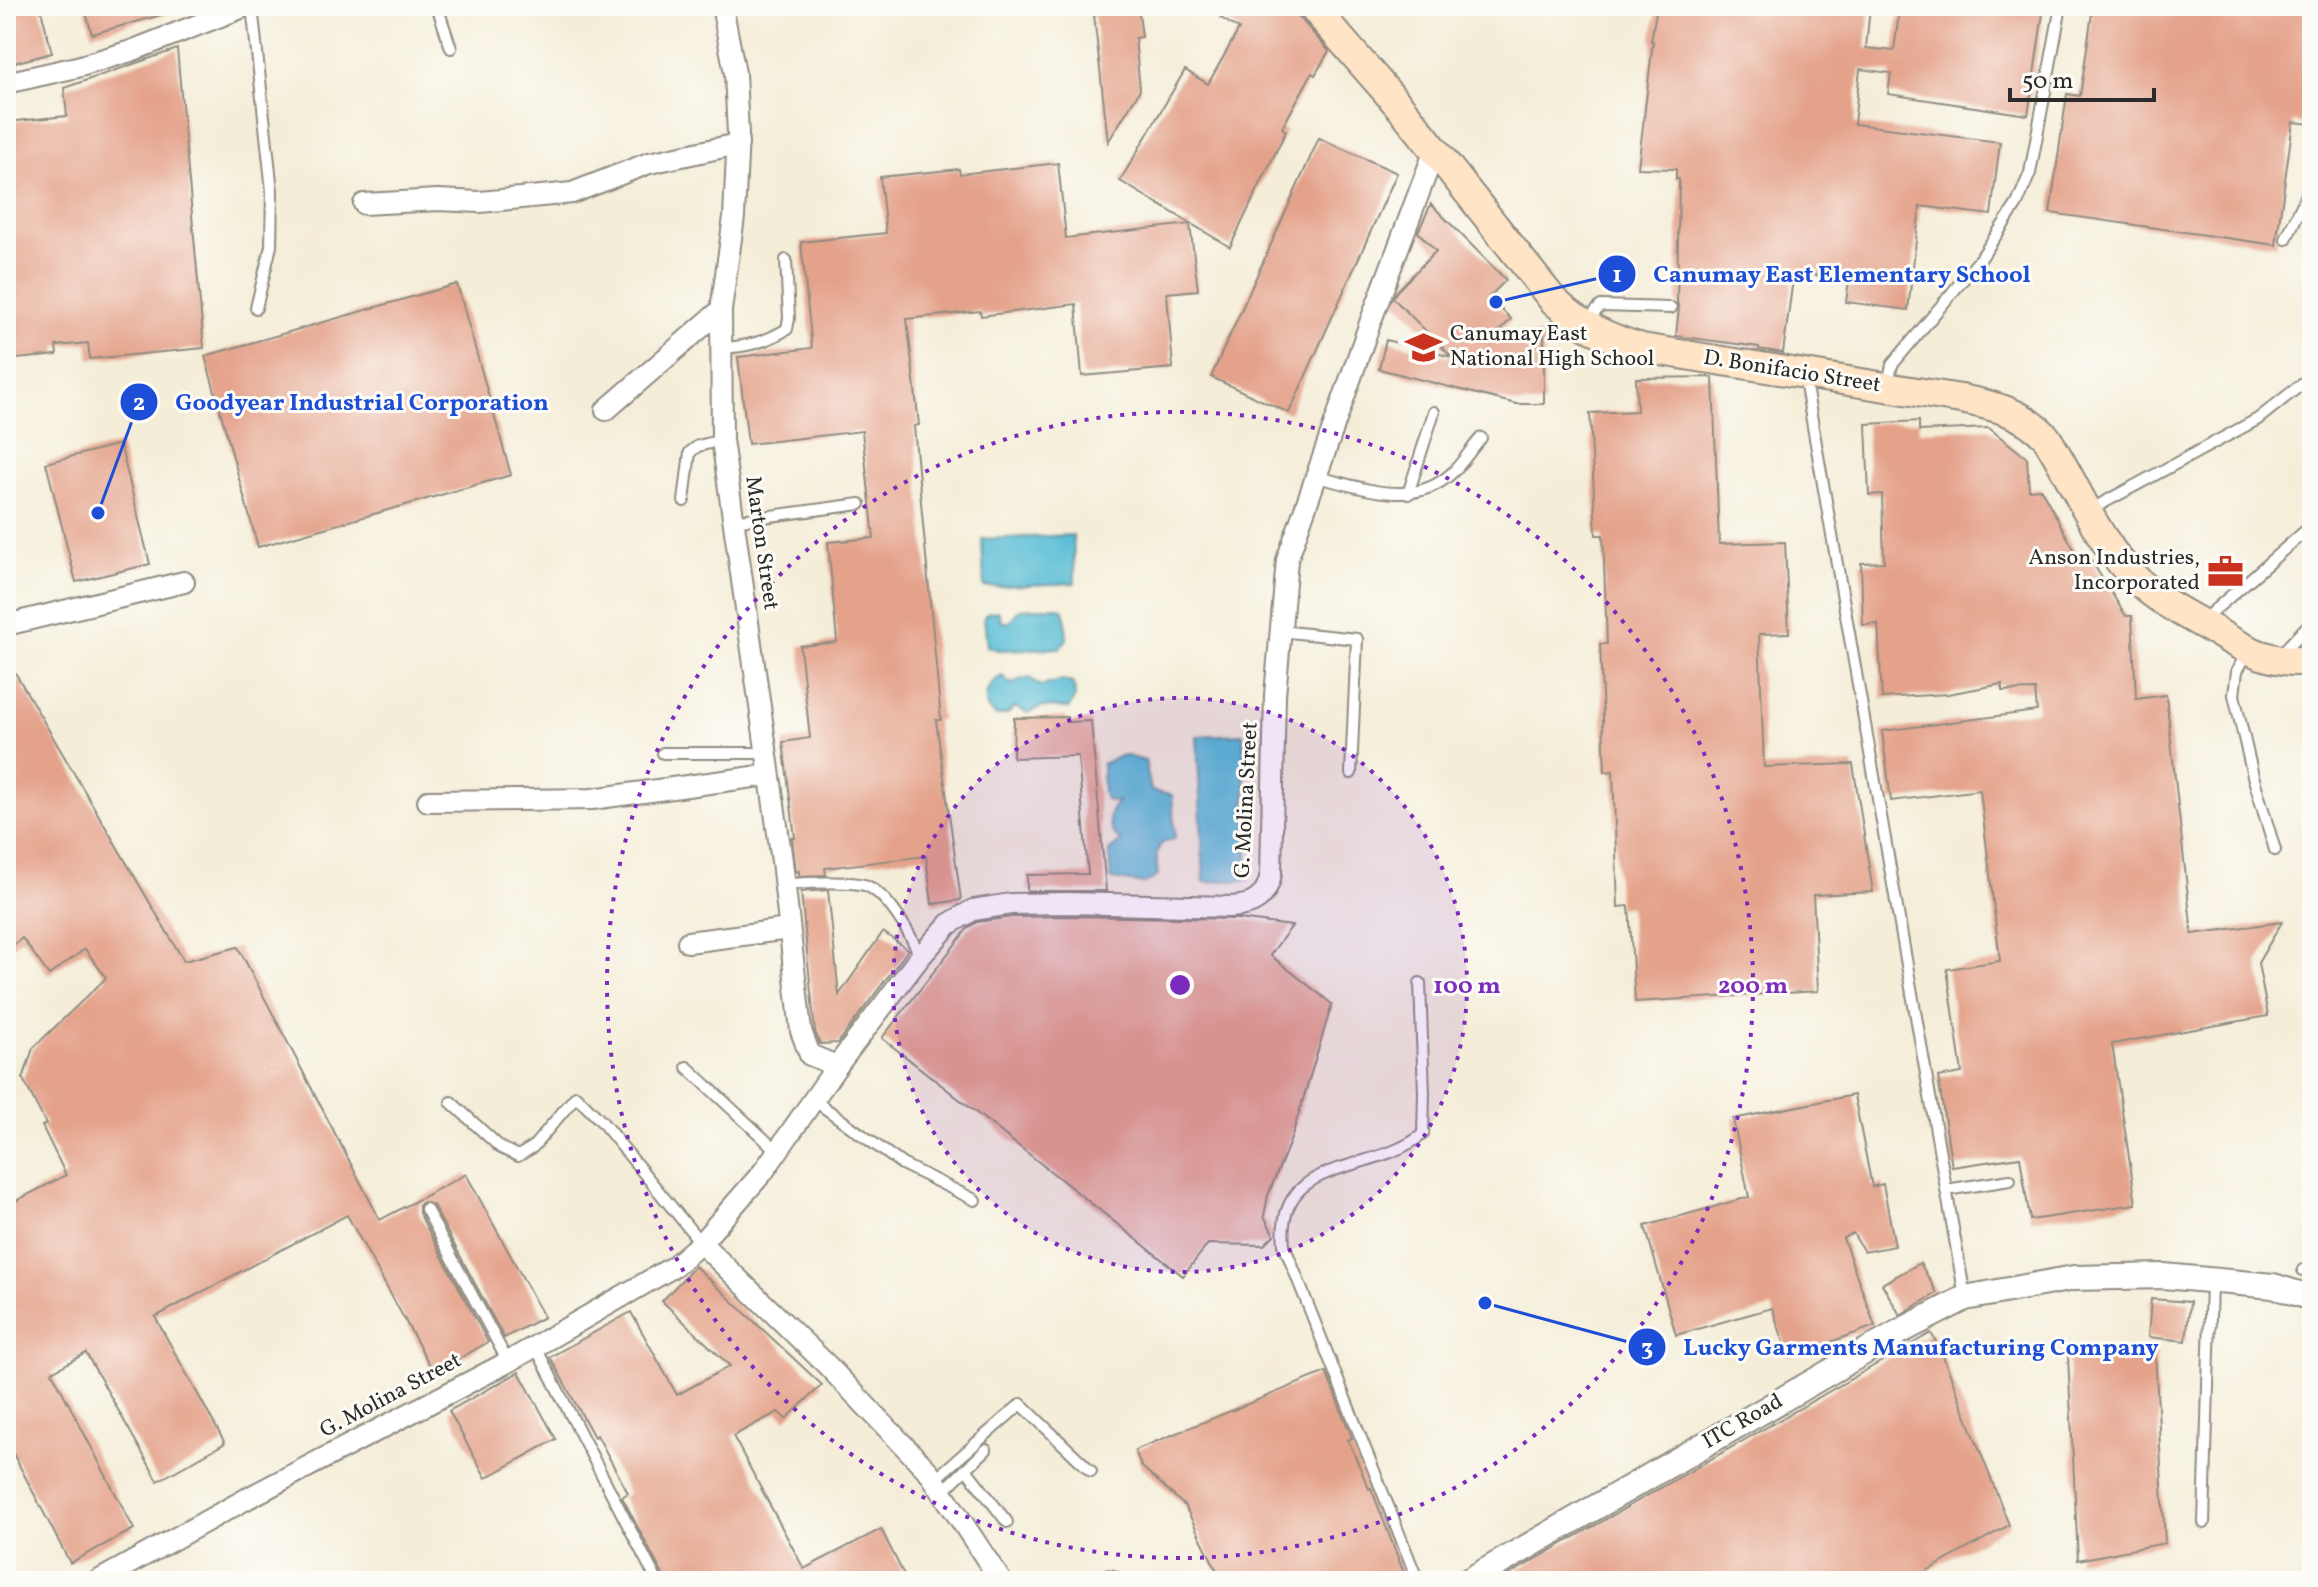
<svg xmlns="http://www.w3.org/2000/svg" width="2318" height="1587" font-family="Vollkorn,serif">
  <rect width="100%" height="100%" fill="#fdfcf7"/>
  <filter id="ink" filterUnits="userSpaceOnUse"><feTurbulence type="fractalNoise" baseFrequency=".0125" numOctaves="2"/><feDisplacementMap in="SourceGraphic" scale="16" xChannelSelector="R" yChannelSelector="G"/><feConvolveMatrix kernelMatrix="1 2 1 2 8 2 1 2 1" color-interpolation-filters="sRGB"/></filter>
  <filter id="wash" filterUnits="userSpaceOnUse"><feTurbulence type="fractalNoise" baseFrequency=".006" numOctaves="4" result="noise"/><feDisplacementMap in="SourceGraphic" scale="32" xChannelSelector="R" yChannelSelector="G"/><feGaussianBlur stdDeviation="1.8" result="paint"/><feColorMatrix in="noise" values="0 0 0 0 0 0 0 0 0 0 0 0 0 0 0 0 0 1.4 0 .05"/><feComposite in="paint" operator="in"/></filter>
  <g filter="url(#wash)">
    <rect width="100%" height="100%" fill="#f4edd8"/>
    <g fill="#56bcd4" stroke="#407480" stroke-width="2">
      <path d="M1073,535L1075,583L984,587L982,539Z"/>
      <path d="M1057,607L1063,609L1065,613L1067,639L1060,648L998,650L987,646L984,617L987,613L998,611L1002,622H1009L1020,609Z"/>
      <path d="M1002,676L1012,684L1021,679L1030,678L1040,686L1063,680L1074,684L1075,697L1069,708L1041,707L1028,713L1014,707L1008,714L996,716L987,708C984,692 988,684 1002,676Z"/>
      <path d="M1243,734L1249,880L1204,882L1197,736Z"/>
      <path d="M1123,755L1145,761L1151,791L1172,795L1175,839C1152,841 1156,858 1158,876L1144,884L1111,879L1109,851L1121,841C1107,831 1105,814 1118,802L1107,800L1103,795L1102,764Z"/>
    </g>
    <g id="blocks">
      <g fill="#e4a28a">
        <path d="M6,6H40L52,53L6,65Z"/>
        <path d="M84,6H175L176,11L92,34Z"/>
        <path d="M1096,6H1138L1142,37L1135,38L1140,90L1108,142L1094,15H1097Z"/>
        <path d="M1228,6H1293L1299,17L1329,51L1315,75L1312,73L1282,128L1286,131L1230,247L1120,181L1185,70L1208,84L1239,29L1221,18Z"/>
        <path d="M1657,6H1870L1866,48L1894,51L1900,6H2044L2028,115L1888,94L1891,73L1860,69L1854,124L2000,142L1991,215L1920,206L1908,310L1846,302L1849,280L1794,272L1783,353L1759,349V347L1676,336L1679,307L1677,303L1679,179H1676V169L1638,168L1653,41H1651Z"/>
        <path d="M2093,6H2312V124L2293,122L2276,245L2050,213L2067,94L2080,96Z"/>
        <path d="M177,49L204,348L90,359L88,343L56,346L57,355L6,360V122L67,116L64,88Z"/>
        <path d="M1319,138L1397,173L1289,413L1211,377Z"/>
        <path d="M1058,163L1066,238L1190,224L1198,290L1167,293L1173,368L1082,376L1076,304L981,316L980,311L907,319L919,425L914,426L941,720H936L961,900L932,904L926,856L825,868L826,875L799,876V871L796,872L792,838H795L783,742L810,738L800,646L837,642L828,542L874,538L862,431L748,444L738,357L812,348L801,242L886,233L880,177L959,169L960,174Z"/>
        <path d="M1431,204L1506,280L1489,297L1511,319L1496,335H1544V404H1516L1379,369L1386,340L1452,357L1393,298L1396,292L1436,251L1418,232Z"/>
        <path d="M457,284L511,475L258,547L205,356Z"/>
        <path d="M1713,377L1719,544L1785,542L1789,633L1759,634L1764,767L1853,764L1873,892L1813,895L1818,991L1635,1002L1629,906L1618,907L1613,771L1605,772L1600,644H1607L1603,535H1596L1590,413L1637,411L1636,378Z"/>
        <path d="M1919,421V431L1989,428L2027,458L2029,490L2041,489L2077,555L2087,554L2126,616H2132L2136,699L2166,695L2192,934L2282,922L2258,963L2268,1016L2112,1044L2136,1204L2030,1220L2020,1157L1952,1167L1938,1077L1962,1073L1947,969L2000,961L1980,790L1891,801L1882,731L2037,711L2035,690L2002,691V684L1948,694L1882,698L1878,624L1863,625L1861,563L1884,562L1882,494L1869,495L1866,424Z"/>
        <path d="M120,444L150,564L76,582L46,463Z"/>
        <path d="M6,657L184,961L238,947L380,1220L466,1174L544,1317L504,1338L433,1205L423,1202L419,1206V1213L488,1342L434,1373L347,1215L155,1317L225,1443L158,1481L86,1353L52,1372L134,1529L70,1563L6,1440V1206L66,1175L42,1126L46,1124L23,1079L33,1048L106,978L85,949L49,975L22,938L6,951Z"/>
        <path d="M1067,717V722L1091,721L1106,891H1027V875L1088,874L1078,756L1013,758L1014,718Z"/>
        <path d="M828,890L839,995L883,932L908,950L838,1043L820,1044L815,1032L801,892Z"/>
        <path d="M1068,916L1238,919L1292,926L1270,955L1332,1004L1291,1139L1268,1195L1264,1216L1274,1235L1264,1245L1208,1244L1183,1276L882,1038L968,928L977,922L1012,917Z"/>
        <path d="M1854,1095L1872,1187L1883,1184L1895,1246L1864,1252L1853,1233L1843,1238L1875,1326L1789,1357L1772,1308L1676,1335L1645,1226L1749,1197L1733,1119Z"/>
        <path d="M1920,1263L1937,1293L1900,1315L1882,1284Z"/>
        <path d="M695,1266L822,1385L786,1419L778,1412L733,1436L804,1569L881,1529L907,1581H666L622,1497L628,1493L597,1435L594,1437L550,1357L631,1312L677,1395L730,1366L662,1301Z"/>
        <path d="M2151,1299L2190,1302L2186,1341L2148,1337Z"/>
        <path d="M1931,1333L1941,1351L2009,1525L1909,1581H1498Z"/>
        <path d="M2155,1351L2165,1543L2078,1560L2068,1356Z"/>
        <path d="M519,1372L556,1439L486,1478L449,1411Z"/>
        <path d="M1326,1372L1352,1438L1348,1440L1369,1489L1371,1488L1407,1581H1222L1185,1506L1141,1466L1135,1450Z"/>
      </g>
    </g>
  </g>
  <g filter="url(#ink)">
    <use href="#blocks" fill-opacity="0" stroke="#908c82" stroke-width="2"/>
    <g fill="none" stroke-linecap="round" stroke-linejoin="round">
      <defs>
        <g id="service">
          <path d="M252,6L272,191L271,246L256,308"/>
          <path d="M437,6L451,48"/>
          <path d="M2286,239L2312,184"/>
          <path d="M1593,324L1594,313L1601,306L1671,308"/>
          <path d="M721,348C746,347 766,342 787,329L789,318L786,260"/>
          <path d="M1804,375L1965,1297"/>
          <path d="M1887,387L1892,365L1981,258L2017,204L2030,173L2061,6"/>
          <path d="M1317,477C1362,487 1414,510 1453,472C1463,462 1471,449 1481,438"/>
          <path d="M1408,494L1434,412"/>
          <path d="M684,501L690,452L698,446L722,440"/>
          <path d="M2090,510L2258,419L2312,376"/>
          <path d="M733,521L860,504"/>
          <path d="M2202,621L2312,525"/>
          <path d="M1279,631L1357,639L1351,773"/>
          <path d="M2247,653L2237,671L2234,695L2253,776L2275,850"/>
          <path d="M2280,655L2312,621"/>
          <path d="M663,753H765"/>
          <path d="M784,885C800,883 854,880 867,886C888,895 912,936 920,957"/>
          <path d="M687,1067L777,1151"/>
          <path d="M814,1100L902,1164L975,1200"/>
          <path d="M451,1102L501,1148L518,1156L533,1147L576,1096L602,1122L701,1243"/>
          <path d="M1946,1190L2010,1180"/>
          <path d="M426,1209L508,1362"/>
          <path d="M2303,1270H2312"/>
          <path d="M535,1346L657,1581"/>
          <path d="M966,1469L1007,1522"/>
          <path d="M935,1479L1021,1404L1091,1471"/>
          <path d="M943,1491L986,1450"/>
          <path d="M2204,1523L2211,1282"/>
          <path d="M1091,1581C1100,1576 1112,1571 1119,1581"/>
          <path d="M1418,1581L1284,1245C1275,1154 1373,1176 1423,1134L1424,1093L1420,983"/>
        </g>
        <g id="minor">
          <path d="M722,6L735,73L738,134L734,217L721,310L722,440L782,861L801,1031L810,1055L837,1066"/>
          <path d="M6,83L77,67L131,51L246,6"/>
          <path d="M364,204L438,200L480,202L572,193L649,163L738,144"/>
          <path d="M606,410L721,310"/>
          <path d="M6,625L184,582"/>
          <path d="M428,801L592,799L768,775"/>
          <path d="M688,942L789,929"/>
          <path d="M701,1243L827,1365L929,1472L1001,1581"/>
          <path d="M98,1581L248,1498L508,1362L673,1267L701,1243L763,1172L837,1066L920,957L949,924L973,910L1011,904L1068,903L1230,907C1255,906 1266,898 1271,874L1275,695L1287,560L1370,323L1435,150"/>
        </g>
        <path id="tertiary" d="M1468,1581L1899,1332L1965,1298L2074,1278L2164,1276L2273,1286L2312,1298"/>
        <path id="secondary" d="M1312,6L1407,115L1553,300C1580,325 1607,338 1642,348L1961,399C1995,406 2022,412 2046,437C2077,485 2096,542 2138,581C2160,602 2189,616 2215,631C2247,651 2273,665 2312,660"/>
      </defs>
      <use href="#service" stroke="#908c82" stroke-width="14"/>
      <use href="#minor" stroke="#908c82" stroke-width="24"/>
      <use href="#tertiary" stroke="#908c82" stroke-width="28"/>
      <use href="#secondary" stroke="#908c82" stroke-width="32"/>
      <use href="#service" stroke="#fff" stroke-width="10"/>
      <use href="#minor" stroke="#fff" stroke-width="20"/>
      <use href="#tertiary" stroke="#fff" stroke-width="24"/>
      <use href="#secondary" stroke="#ffe4c6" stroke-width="28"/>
    </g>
  </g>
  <circle cx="1180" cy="985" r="287" fill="#7b2cbf" fill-opacity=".12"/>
  <g fill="none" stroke="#7b2cbf" stroke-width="4" stroke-dasharray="4 8">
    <circle cx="1180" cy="985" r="287"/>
    <circle cx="1180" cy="985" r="573"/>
  </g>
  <defs>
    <symbol id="school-bare" viewBox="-9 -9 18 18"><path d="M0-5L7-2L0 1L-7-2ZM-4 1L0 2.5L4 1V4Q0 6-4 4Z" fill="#c8321e" stroke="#fdfcf7" stroke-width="2.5" paint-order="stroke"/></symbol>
    <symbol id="office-bare" viewBox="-9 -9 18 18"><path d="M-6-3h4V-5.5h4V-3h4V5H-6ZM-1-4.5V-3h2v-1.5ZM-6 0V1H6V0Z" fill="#c8321e" stroke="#fdfcf7" stroke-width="2.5" paint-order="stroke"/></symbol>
  </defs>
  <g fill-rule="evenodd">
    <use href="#school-bare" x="1398" y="322" width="51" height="51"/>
    <use href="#office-bare" x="2200" y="546" width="51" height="51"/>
  </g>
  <g text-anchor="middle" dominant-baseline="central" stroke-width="6" stroke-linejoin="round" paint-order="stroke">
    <g font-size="22" fill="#2b2b2b" stroke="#fdfcf7" text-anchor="start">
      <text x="1450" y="334">Canumay East<tspan x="1450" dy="25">National High School</tspan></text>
      <text x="2200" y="558" text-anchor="end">Anson Industries,<tspan x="2200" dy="25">Incorporated</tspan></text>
    </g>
    <g font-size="22" fill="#2b2b2b" stroke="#fdfcf7">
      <text transform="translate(1792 372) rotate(9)">D. Bonifacio Street</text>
      <text transform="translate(761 543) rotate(82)">Marton Street</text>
      <text transform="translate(1247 800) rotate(-87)">G. Molina Street</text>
      <text transform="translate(391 1396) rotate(-28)">G. Molina Street</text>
      <text transform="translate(1743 1422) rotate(-30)">ITC Road</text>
    </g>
  </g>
  <circle cx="1180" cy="985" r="12" fill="#7b2cbf" stroke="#fdfcf7" stroke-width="4"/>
  <g font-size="24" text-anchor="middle" font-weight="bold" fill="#7b2cbf" stroke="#fdfcf7" stroke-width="6" stroke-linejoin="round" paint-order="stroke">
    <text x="1467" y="993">100 m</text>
    <text x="1753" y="993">200 m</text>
  </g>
  <path fill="none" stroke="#1d4ed8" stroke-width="3" d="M1496 302L1617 274M98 513L139 402M1485 1303L1647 1347"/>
  <g fill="#1d4ed8" stroke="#fdfcf7" stroke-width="3">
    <circle cx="1496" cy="302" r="8"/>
    <circle cx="98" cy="513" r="8"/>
    <circle cx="1485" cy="1303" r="8"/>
    <circle cx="1617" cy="274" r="20"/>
    <circle cx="139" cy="402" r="20"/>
    <circle cx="1647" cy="1347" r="20"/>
  </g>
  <g font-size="24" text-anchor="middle" font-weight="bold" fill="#fff">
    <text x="1617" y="282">1</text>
    <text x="139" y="410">2</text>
    <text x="1647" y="1355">3</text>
  </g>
  <g font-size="24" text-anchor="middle" font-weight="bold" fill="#1d4ed8" stroke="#fdfcf7" stroke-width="6" stroke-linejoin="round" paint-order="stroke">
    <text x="1842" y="282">Canumay East Elementary School</text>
    <text x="362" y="410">Goodyear Industrial Corporation</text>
    <text x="1921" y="1355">Lucky Garments Manufacturing Company</text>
  </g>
  <rect width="2318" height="1587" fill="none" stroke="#fdfcf7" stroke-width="32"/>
  <path d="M2010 88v12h144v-12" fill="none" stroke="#2b2b2b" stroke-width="4"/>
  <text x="2022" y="88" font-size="24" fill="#2b2b2b" stroke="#fdfcf7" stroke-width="6" paint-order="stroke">50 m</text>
</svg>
